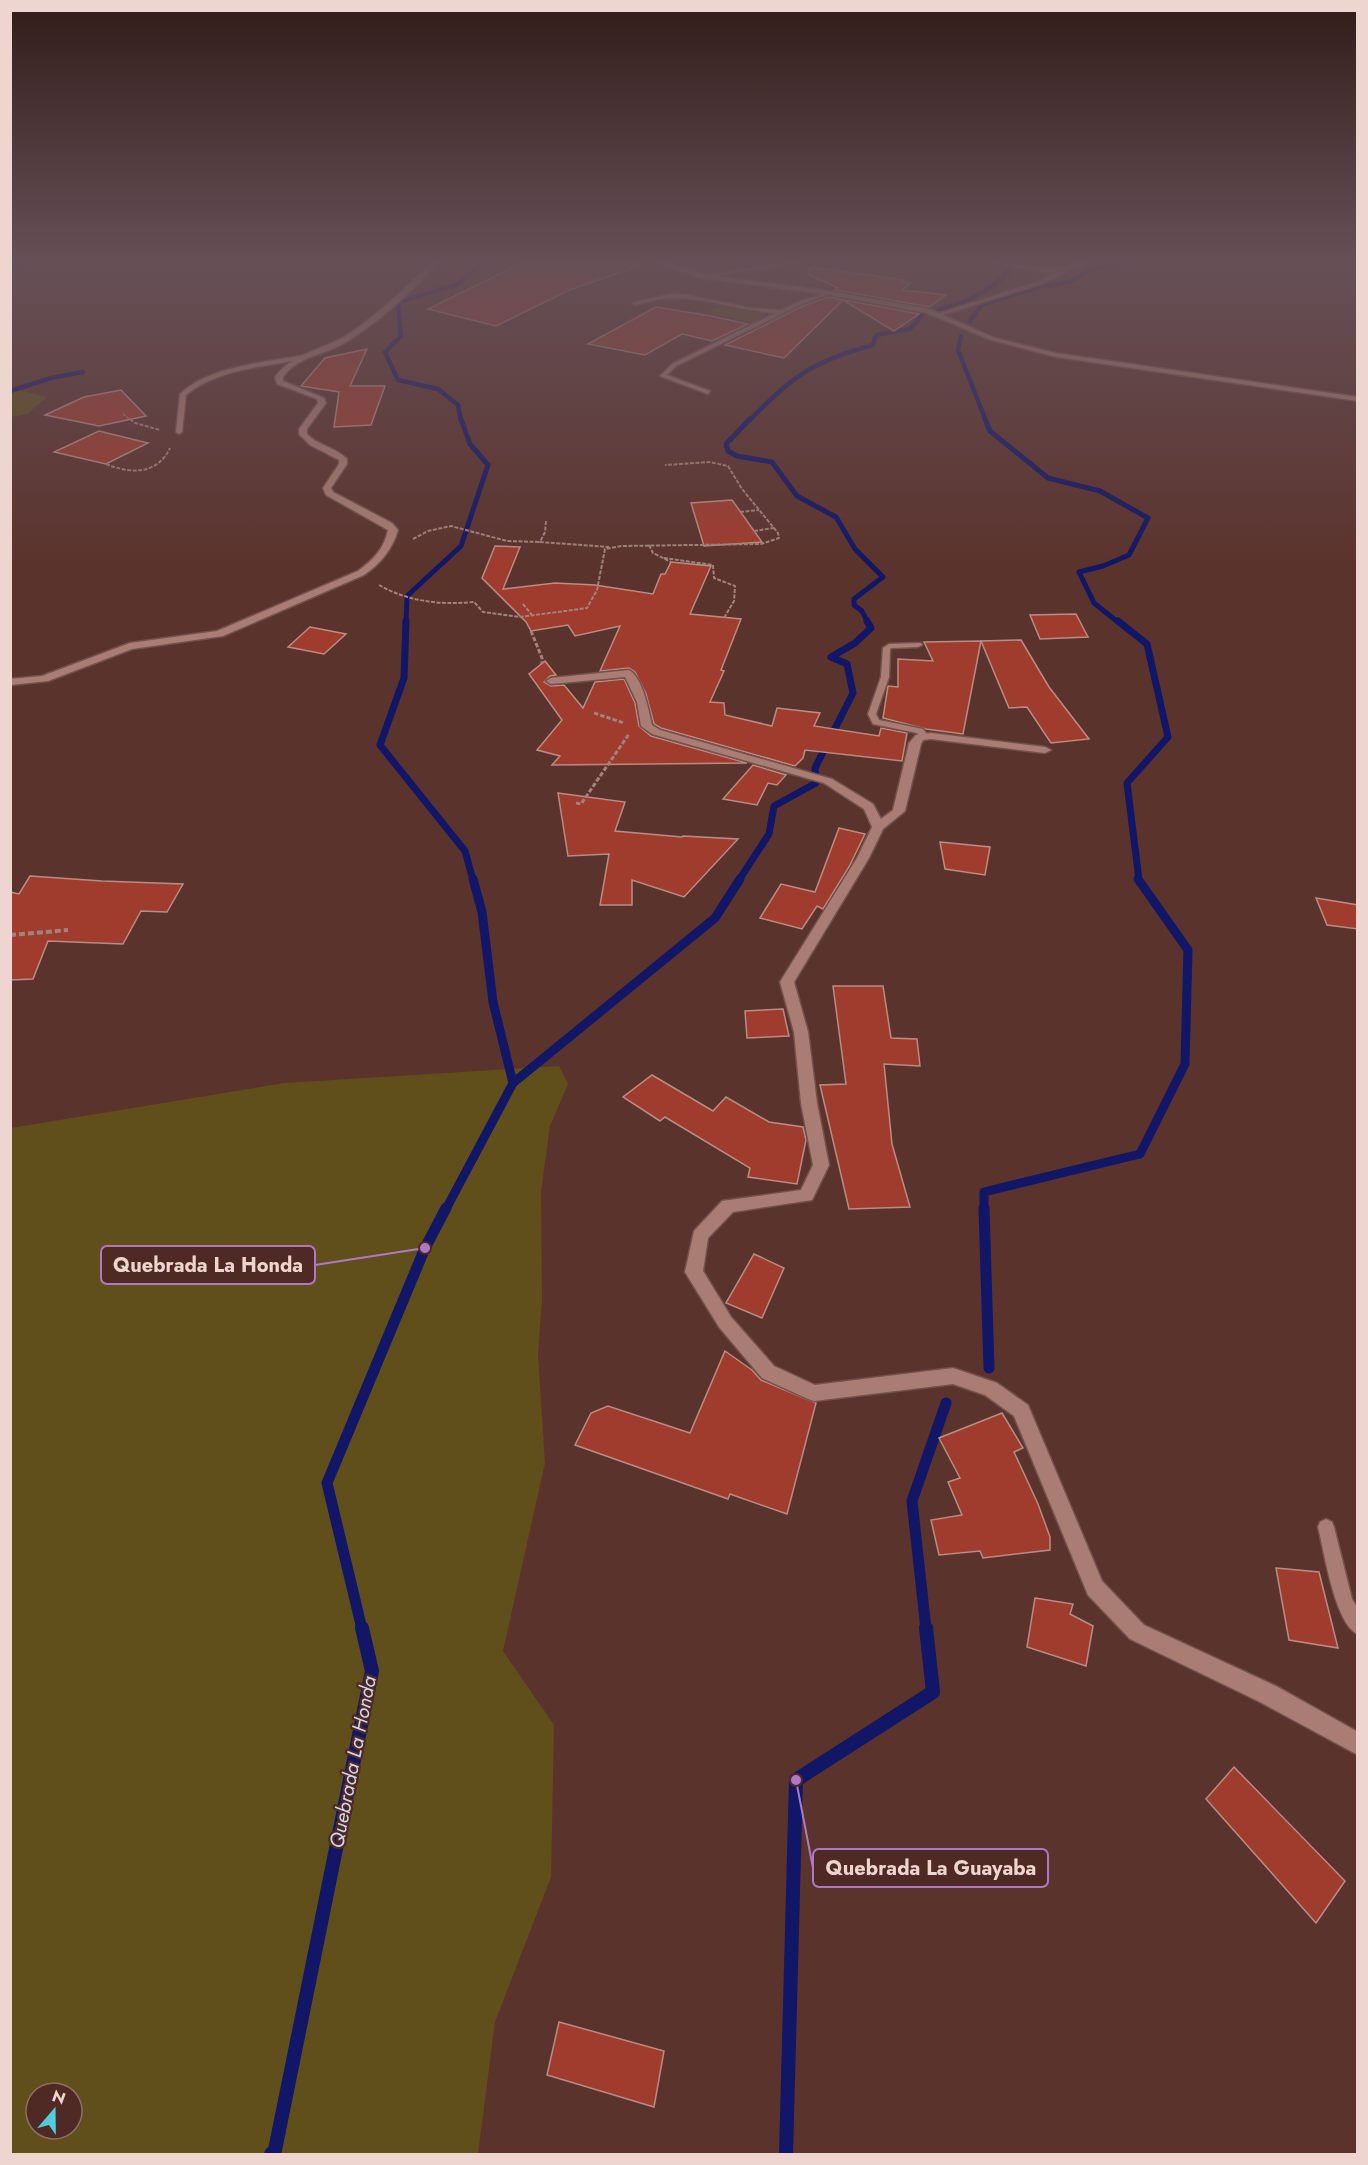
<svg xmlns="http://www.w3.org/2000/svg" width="1368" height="2165" font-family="Jost,sans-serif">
  <rect width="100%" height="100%" fill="#5b332d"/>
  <g fill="#604f1a" fill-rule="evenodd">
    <path d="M720,306L768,315L754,323L706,313Z"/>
    <path d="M11,388L47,397L27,414L11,417Z"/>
    <path d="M559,1066L568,1084L550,1126L541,1192L542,1300L538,1355L545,1463L503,1651L554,1725L551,1877L495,2022L478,2154H11V1128L285,1083ZM36,2093H72V2129H36Z"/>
  </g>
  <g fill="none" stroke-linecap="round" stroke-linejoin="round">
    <g stroke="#111666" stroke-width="4.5">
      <path d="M10,270L27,262"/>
      <path d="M939,310C970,301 997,288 1017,262"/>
      <path d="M970,321L981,306L996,300L1038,287L1069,282L1090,270L1137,262"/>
      <path d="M961,336L958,350L986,421"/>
      <path d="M10,391L51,378L83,372"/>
      <path d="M461,421L458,405L438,389L398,380L385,352L401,336L398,302L456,285L484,262"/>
      <path d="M749,421C791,377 813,361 873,345L876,335L910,329L923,314"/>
    </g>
    <g stroke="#111666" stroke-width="5">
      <path d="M750,419L726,444L728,451L737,456L772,462L797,496L836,517L855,549L883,577L854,599V605L862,611L868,623"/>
      <path d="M985,419L990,431L1048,478L1100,491L1148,518L1129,555L1103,566L1079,572L1094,603L1119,623"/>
      <path d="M406,623L407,596L461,546L488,465L470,444L461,419"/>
    </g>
    <g stroke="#111666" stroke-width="7">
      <path d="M406,621L404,678L380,745L465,851L473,880"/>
      <path d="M1118,621L1147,644L1168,737L1127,783L1139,880"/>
      <path d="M739,880L769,834L774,806L816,783L815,768L853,693L847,664L831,657L855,643L871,628L867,621"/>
    </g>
    <g stroke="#111666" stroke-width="9">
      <path d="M513,1083L715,918L740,879"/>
      <path d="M446,1209L513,1083L493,1002L482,912L473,879"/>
      <path d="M984,1209V1192L1140,1154L1185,1064L1188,950L1138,879"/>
    </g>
    <g stroke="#111666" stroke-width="11">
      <path d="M984,1208L989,1368"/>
      <path d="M362,1629L327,1483L425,1248L446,1208"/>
      <path d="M926,1629L912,1501L946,1403"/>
    </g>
    <g stroke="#111666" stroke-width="14">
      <path d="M271,2154L275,2150L372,1671L362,1628"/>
      <path d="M786,2154L796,1780L933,1692L926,1628"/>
    </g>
  </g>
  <g fill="#9f3c2e" stroke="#ba8c83" stroke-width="1.5">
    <path d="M524,262H637L638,266L567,291L496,326L428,309Z"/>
    <path d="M810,267L903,280L902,282L910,283L902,290L946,295L929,307L835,290L838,288L808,274Z"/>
    <path d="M828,297L919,314L894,331L843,300L784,358L725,345L803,306Z"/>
    <path d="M656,307L711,316L748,324L712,341L682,334L645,355L588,344Z"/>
    <path d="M367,349L350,386H385L371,425L334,427L339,392L301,386L325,358Z"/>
    <path d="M121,390L146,416L99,426L45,415L84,397Z"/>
    <path d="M99,431L148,443L106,464L54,452Z"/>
    <path d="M732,500L762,542L704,546L691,503Z"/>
    <path d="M495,546L520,547L503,589L555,583L595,585L653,594L661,574H665L671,562L711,566L690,614L741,619L721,670L724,671L710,702L724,703L725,715L772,726L777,708L820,713L814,726L879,736L881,728L907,733L902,761L805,750L803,758L795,766L661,728L654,724L646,694L635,672L629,668L600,671L620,626L575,636L568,625L531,631L526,622L482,578Z"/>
    <path d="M1076,614L1088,637L1040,639L1030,615Z"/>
    <path d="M310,627L346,634L324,654L288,647Z"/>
    <path d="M1021,640L1049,687L1089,739L1051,743L1027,707L1009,708L981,641Z"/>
    <path d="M981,641L963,734L926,729L883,718L888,686L898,687V659L933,661L924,642Z"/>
    <path d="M545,661L556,675L550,676L544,682L551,686L564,685L583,708L595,682L624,679L635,703L639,726L651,736L747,763L552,765L560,756L537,750L562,720L529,674Z"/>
    <path d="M753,765L786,775L777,785L768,783L757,805L723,799Z"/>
    <path d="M558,793L625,802L615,831L682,837L683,836L738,839L684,897L632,880V905H600L609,854L568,856Z"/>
    <path d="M839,828L865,834L849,867L823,909L817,906L802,929L760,918L781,884L815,892Z"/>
    <path d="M940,842L990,847L985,875L945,869Z"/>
    <path d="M30,876L102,881L183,884L167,912L141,911L123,944L48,941L33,979L10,980V892L19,894Z"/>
    <path d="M1316,898L1358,905V929L1327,925Z"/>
    <path d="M833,986H883L891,1038L917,1039L920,1066L884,1064L892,1144L910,1207L849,1209L820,1085L846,1084Z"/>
    <path d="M783,1009L789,1036L747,1038L745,1011Z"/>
    <path d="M652,1075L713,1111L726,1097L769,1122L803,1127L806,1140L797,1184L748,1177L750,1168L665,1117L660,1121L623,1097Z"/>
    <path d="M754,1254L784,1268L762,1318L726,1303Z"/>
    <path d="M725,1351L752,1370L761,1380L816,1403L787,1514L730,1494L728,1499L575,1445L591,1413L608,1406L690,1433Z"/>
    <path d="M1002,1413L1023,1448L1014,1452L1038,1504L1050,1537V1550L983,1558L980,1551L939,1555L931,1520L962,1515L948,1482L960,1478L939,1438Z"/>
    <path d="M1276,1568L1319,1572L1338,1648L1289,1640Z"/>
    <path d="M1035,1598L1073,1604L1070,1614L1093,1626L1086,1666L1027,1647Z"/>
    <path d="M1234,1767L1345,1881L1316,1923L1206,1799Z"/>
    <path d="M559,2022L664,2051L654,2107L547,2075Z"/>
  </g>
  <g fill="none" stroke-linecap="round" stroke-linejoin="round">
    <defs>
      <g id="lane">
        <path d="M792,262H804L701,278L698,276Z"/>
        <path d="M1082,262H1090L1077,266L1041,284L939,316L934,315L1037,282L1073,264Z"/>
        <path d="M828,292L833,293L802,304L676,366L667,375L710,391L708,394L660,376L672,364L775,313C741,311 706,297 672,298C660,298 647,302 635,305L632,303L670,294L688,295L751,308L781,310L798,302Z"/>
        <path d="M305,355L307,358C267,367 218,368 186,395L182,432L179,434L176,432L180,394C208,366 268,362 305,355Z"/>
        <path d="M921,643L922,645L918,647L891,648L890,650L889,677L876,714L879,720L923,729L929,737L924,740L921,739L917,733L873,724L868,714L881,677L883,648L889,644Z"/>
        <path d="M1326,1519L1332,1522L1334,1527L1352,1599L1358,1609V1634C1335,1625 1324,1550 1318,1527L1320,1522Z"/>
      </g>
      <g id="street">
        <path d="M432,262H438C411,293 378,323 343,344C323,355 297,357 283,377V381L324,398L326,403L307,429V434C318,446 336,447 347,459V464L331,488L333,492L392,523L398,530C392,550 381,563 364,575L223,636L132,649L48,681L10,685V679L42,676L130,643L217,631L358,571C373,560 384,549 388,530L326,495L323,488L339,464V460L310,445L299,434V429L318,403L317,399L277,384L275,377C292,353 323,350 347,335C378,315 405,288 432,262Z"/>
        <path d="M990,262L1046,269L1072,265L1075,267L1046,273Z"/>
        <path d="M629,670C642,676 649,711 652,725L660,730L832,779L873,804L881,819L893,810L909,743L916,735L931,733L1045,747L1051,750L1045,753L931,739L923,740L921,744L905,811L883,829L869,858L794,982L808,1032L817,1103L829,1165L812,1200L733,1212L708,1238L703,1271L731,1317L774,1366L815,1385L953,1368L997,1383L1028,1405L1102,1581L1144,1625L1276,1686L1358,1732V1755L1260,1702L1130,1639L1088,1595L1014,1416L985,1395L953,1384L814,1401L808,1399L762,1378L719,1327L685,1272L694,1231L722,1201L801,1190L813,1165L801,1103L794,1032L780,982L857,858L872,827L864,809L824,783L652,734L641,726L637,702L625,677L551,684L546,681L551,678Z"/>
      </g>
      <path id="secondary" d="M655,262H664L702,274L830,291L929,309L995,338L1056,353L1358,397V401L1056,357L991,340L927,313L830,295L701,278Z"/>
    </defs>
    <use href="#lane" stroke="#73524c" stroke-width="3"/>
    <use href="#street" stroke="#73524c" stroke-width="3"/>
    <use href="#secondary" stroke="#73524c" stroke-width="3"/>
    <path stroke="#a3827c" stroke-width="1.5" stroke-dasharray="3 1.5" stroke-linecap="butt" d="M123,414L132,421"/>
    <g stroke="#a3827c" stroke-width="2" stroke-dasharray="4 1.5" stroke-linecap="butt">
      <path d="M130,419L135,423L160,430"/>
      <path d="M106,464C131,474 157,475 170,448"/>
      <path d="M740,512L759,510"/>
      <path d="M546,521L545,532L540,542L609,547"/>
      <path d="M754,531L774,528"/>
      <path d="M413,539L428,531L451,526L507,541L540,542"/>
      <path d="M649,545L653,553L671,562"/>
      <path d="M664,558L713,565L714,578L735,586L734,601L724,618"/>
      <path d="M379,585C409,602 440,605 474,602L483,612L520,617L587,608L597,590L605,549L622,546L761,544L779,538L778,533L742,489L728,466L710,462L665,465"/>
      <path d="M523,604L532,615"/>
    </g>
    <g stroke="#a3827c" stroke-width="3" stroke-dasharray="4.5 2" stroke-linecap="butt">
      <path d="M531,631L542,658V664"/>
      <path d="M594,713L624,723"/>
      <path d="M576,803L581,804L629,734"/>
    </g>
    <path stroke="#a3827c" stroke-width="4" stroke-dasharray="6 3" stroke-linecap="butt" d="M10,935L68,930"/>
    <use href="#lane" fill="#aa7d74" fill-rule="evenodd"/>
    <use href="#street" fill="#aa7d74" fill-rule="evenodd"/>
    <use href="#secondary" fill="#aa7d74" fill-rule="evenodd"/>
  </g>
  <linearGradient id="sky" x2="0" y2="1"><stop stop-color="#321c19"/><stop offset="0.46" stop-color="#665057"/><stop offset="1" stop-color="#665057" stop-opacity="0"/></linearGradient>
  <rect width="1368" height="565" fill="url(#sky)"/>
  <g text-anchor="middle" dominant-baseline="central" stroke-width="4.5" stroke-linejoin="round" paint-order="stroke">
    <g font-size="20" font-style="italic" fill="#cfd7ee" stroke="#4f2923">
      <text transform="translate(353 1762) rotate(-79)">Quebrada La Honda</text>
    </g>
  </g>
  <path fill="none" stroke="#af78c7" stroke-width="2" d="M425 1248L315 1265M796 1780L813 1868"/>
  <g fill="#af78c7" stroke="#4f2923" stroke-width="2">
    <circle cx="425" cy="1248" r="6"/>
    <circle cx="796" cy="1780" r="6"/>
  </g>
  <g fill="#4f2923" stroke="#af78c7" stroke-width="2">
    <rect x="101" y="1246" width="214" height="38" rx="6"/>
    <rect x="813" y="1849" width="235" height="38" rx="6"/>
  </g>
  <g font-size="20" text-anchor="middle" font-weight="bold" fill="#eed5d0">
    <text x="208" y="1272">Quebrada La Honda</text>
    <text x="931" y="1875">Quebrada La Guayaba</text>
  </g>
  <rect width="1368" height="2165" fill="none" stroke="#eed5d0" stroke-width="24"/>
  <g transform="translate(54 2111) rotate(20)"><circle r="28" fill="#4f2923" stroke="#8f6e68" stroke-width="1.5"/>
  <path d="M0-4.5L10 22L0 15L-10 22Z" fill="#54cade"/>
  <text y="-9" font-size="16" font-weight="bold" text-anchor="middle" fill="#eed5d0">N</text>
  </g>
</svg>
